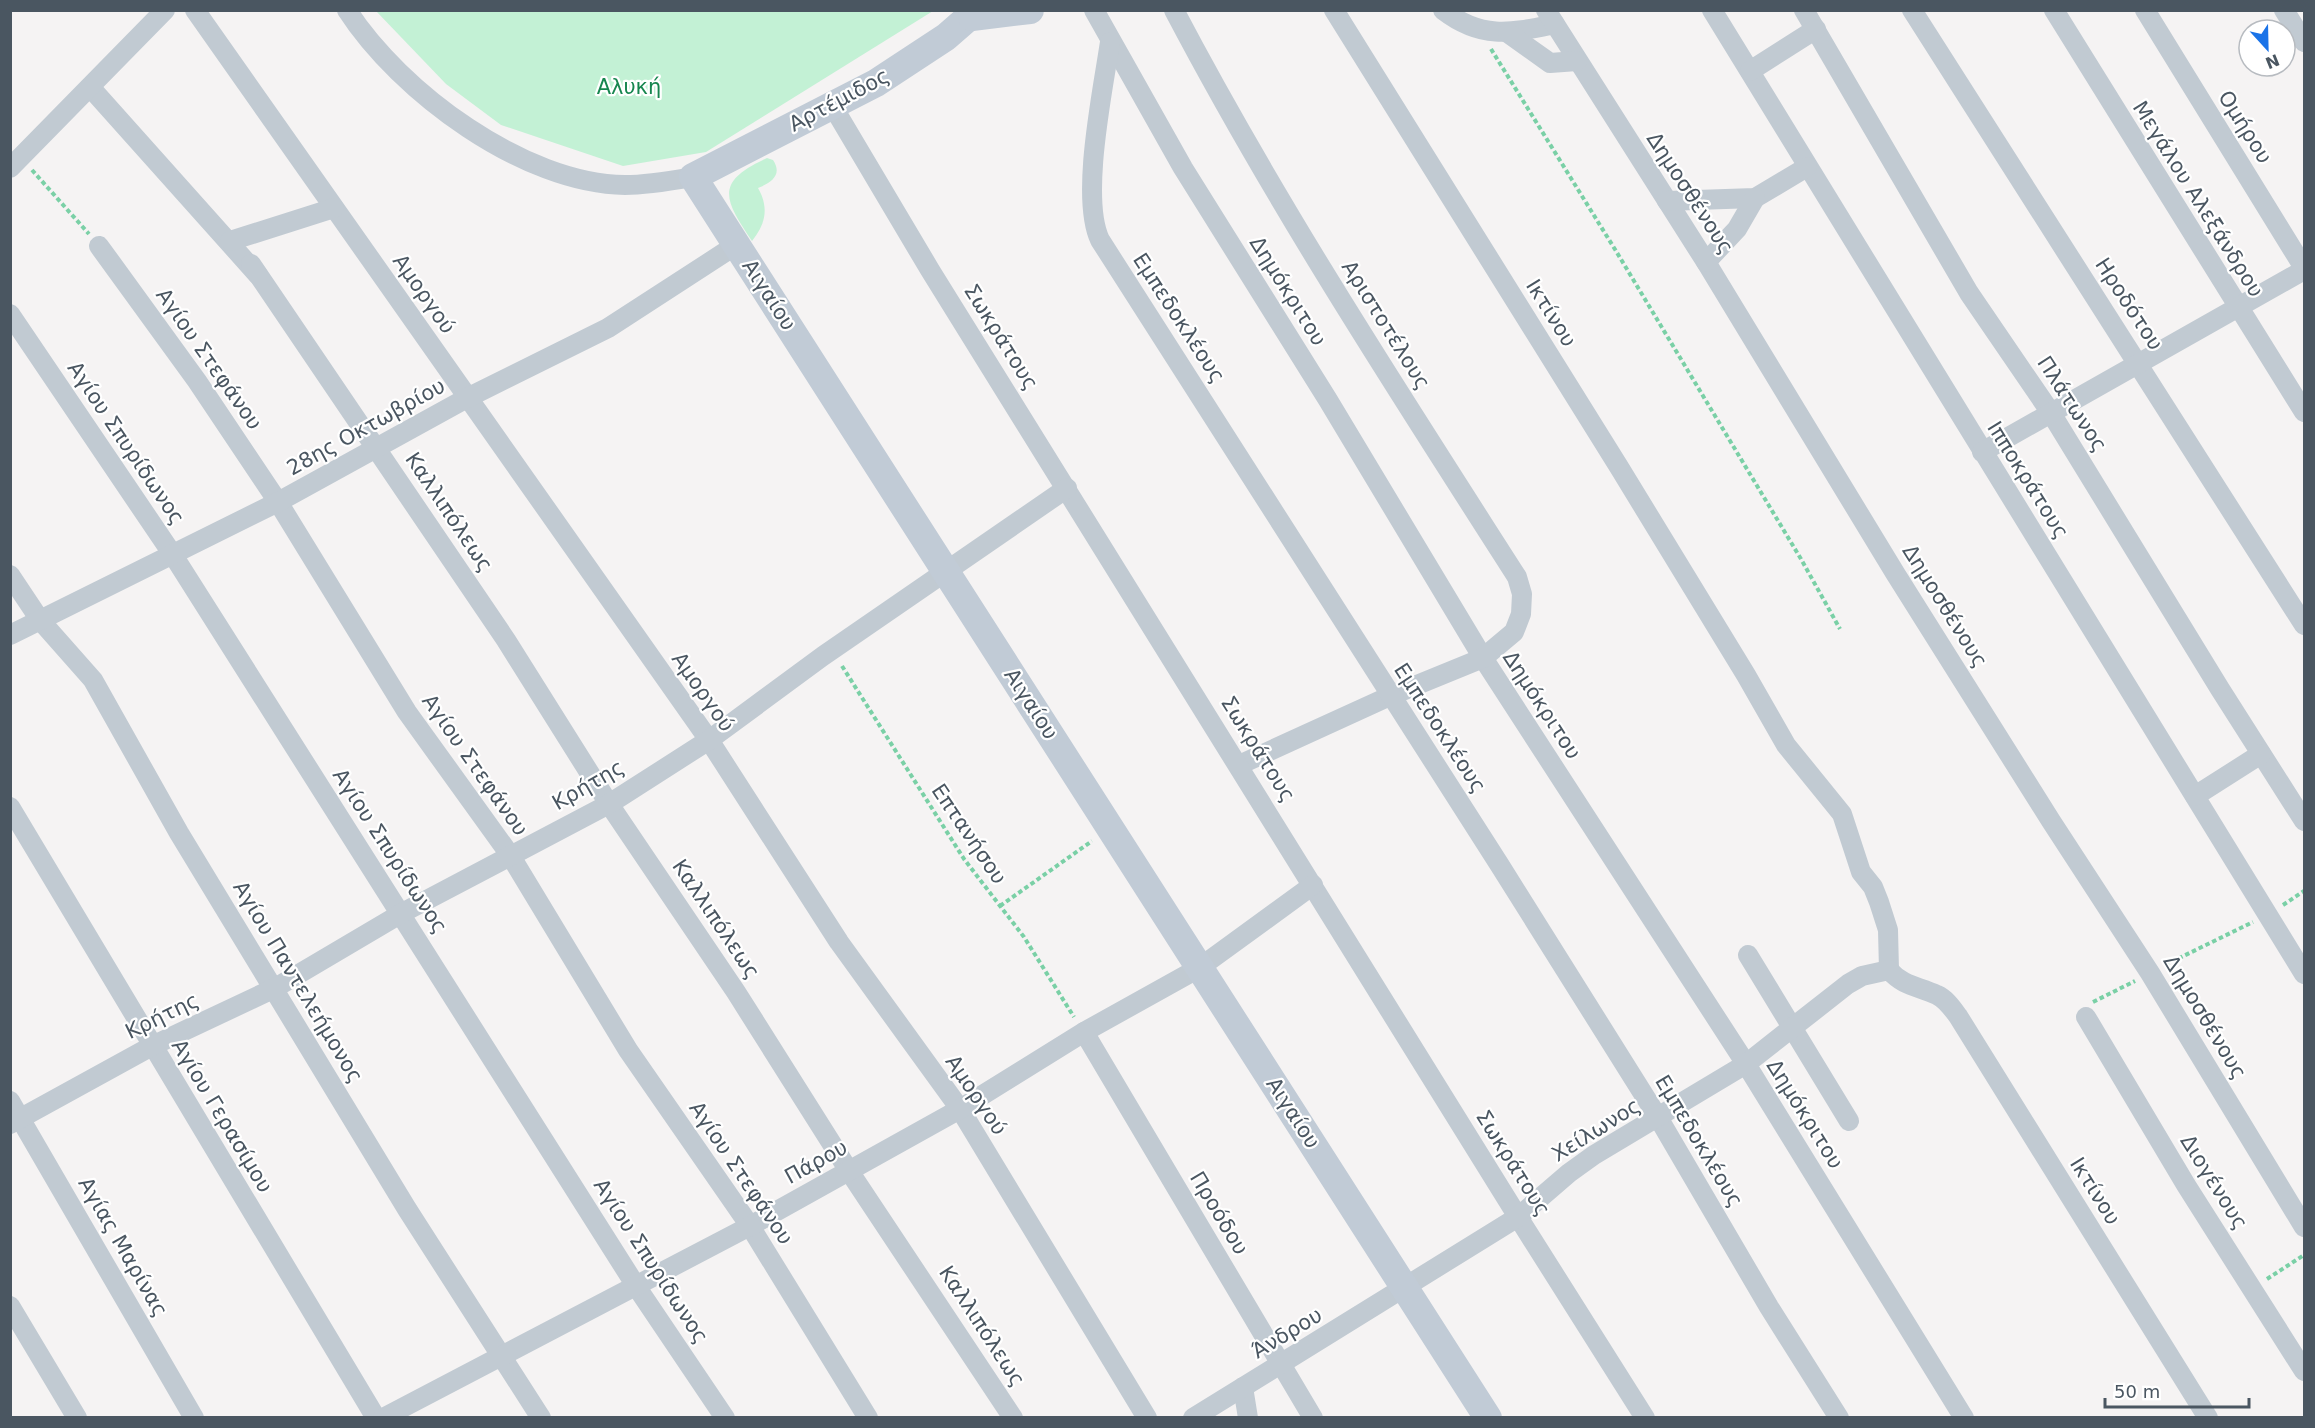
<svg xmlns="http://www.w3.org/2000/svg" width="2315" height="1428" font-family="'DejaVu Sans',sans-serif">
  <rect width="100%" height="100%" fill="#f5f3f3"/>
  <g fill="#c3f1d5">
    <path d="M376,11H933L706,152L623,166L501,125L446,84Z"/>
    <path d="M767,158L773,160C783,175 771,183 758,188C769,207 766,224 752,241C724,199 714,182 767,158Z"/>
  </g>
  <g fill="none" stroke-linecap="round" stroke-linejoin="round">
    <g stroke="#7ad0a6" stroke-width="4" stroke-dasharray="4.5 3" stroke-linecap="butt">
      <path d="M1491,49L1616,251L1801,559L1840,629"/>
      <path d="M32,170L89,234"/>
      <path d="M842,666L964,859L1024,937L1074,1017"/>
      <path d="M2283,905L2304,891"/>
      <path d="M1000,906L1092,841"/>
      <path d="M2165,965L2253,922"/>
      <path d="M2093,1002L2135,981"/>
      <path d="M2267,1279L2304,1255"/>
    </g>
    <g stroke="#c1cad2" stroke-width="20">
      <path d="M195,10L709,740L839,942L960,1109L1147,1418"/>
      <path d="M347,10C400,92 524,184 625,185C648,185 670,181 693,177"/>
      <path d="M1094,10L1183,168L1328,400L1483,658L1746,1064L1964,1418"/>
      <path d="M1174,10C1277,206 1398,391 1517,577L1522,594L1521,614L1514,632L1483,658L1390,696L1239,765"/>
      <path d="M1334,10L1619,467L1746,675L1786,745L1842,814L1861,872L1873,887L1879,902L1888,930L1889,970"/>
      <path d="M1443,10C1482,40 1511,33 1555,24"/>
      <path d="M1546,10L1706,262L1895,573L2051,821L2150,973L2304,1227"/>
      <path d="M1712,10L2304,974"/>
      <path d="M1804,10L1969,293L2051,413L2220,689L2304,821"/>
      <path d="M1912,10L2304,625"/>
      <path d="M2054,10L2304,412"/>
      <path d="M2145,10L2304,268"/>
      <path d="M2284,10L2304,42"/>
      <path d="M1508,33L1550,63L1577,61"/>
      <path d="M1110,42C1103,90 1080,198 1100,240L1499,864L1659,1119L1769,1307L1839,1418"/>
      <path d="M1750,71L1816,29"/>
      <path d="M90,87L258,275"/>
      <path d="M832,105L930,270L1518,1217L1645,1418"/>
      <path d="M10,168L165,10"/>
      <path d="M1667,201L1755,198L1807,167"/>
      <path d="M230,241L334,208"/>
      <path d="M99,246L197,381L278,502L407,712L510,855L628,1050L750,1226L868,1418"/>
      <path d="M1706,262L1737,229L1755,198"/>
      <path d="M251,264L506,640L609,804L736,992L849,1171L1013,1418"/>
      <path d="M10,314L173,555L636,1286L725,1418"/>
      <path d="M1982,452L2304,270"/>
      <path d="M10,575L40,620L93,680L179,833L407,1209L541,1418"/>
      <path d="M10,635L278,502L467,398L608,328L736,245"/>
      <path d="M2195,796L2261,754"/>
      <path d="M10,807L376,1418"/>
      <path d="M1748,955L1849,1121"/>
      <path d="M2086,1017L2186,1185L2304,1371"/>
      <path d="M1084,1032L1313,1418"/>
      <path d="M10,1101L194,1418"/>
      <path d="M10,1124L152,1046L275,988L402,913L609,804L709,740L823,656L1067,488"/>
      <path d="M10,1306L77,1418"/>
      <path d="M1243,1387L1248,1418"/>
      <path d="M383,1418L750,1226L960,1109L1084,1032L1199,968L1313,885"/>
      <path d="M1193,1418L1518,1217L1569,1173L1594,1155L1746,1064L1848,984L1862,976L1889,970C1904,987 1918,986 1937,995C1946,999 1952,1008 1958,1016L2208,1418"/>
    </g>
    <g stroke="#c1cbd6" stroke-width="28">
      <path d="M977,10L946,37L876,83L693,177L1488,1418"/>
      <path d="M972,17L1030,10"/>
    </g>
  </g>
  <g text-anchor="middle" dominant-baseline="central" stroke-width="4.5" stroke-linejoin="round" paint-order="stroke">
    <g font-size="21" fill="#17864f" stroke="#fff">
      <text x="629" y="87">Αλυκή</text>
    </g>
    <g font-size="21" fill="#4a5661" stroke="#fff">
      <text transform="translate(839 100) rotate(-28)">Αρτέμιδος</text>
      <text transform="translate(2245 127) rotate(58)">Ομήρου</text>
      <text transform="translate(1690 193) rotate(57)">Δημοσθένους</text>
      <text transform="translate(2198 199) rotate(58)">Μεγάλου Αλεξάνδρου</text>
      <text transform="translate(1288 291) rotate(58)">Δημόκριτου</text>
      <text transform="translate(424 294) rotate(55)">Αμοργού</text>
      <text transform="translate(769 295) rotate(57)">Αιγαίου</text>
      <text transform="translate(2129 304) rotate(57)">Ηροδότου</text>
      <text transform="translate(1551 313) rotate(58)">Ικτίνου</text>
      <text transform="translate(1179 318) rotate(57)">Εμπεδοκλέους</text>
      <text transform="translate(1386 325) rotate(58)">Αριστοτέλους</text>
      <text transform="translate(1001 337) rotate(58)">Σωκράτους</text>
      <text transform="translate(209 359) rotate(55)">Αγίου Στεφάνου</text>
      <text transform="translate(2072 404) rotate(57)">Πλάτωνος</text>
      <text transform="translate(366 427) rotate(-29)">28ης Οκτωβρίου</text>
      <text transform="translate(126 443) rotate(56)">Αγίου Σπυρίδωνος</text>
      <text transform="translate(2028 480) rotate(58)">Ιπποκράτους</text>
      <text transform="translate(449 512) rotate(56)">Καλλιπόλεως</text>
      <text transform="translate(1945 606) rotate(58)">Δημοσθένους</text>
      <text transform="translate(703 692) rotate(55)">Αμοργού</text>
      <text transform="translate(1031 704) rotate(57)">Αιγαίου</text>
      <text transform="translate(1542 705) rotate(57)">Δημόκριτου</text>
      <text transform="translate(1440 728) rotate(57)">Εμπεδοκλέους</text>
      <text transform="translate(1258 749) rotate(58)">Σωκράτους</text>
      <text transform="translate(475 765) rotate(55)">Αγίου Στεφάνου</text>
      <text transform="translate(588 785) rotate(-30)">Κρήτης</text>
      <text transform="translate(969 834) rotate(56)">Επτανήσου</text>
      <text transform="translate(390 851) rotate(57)">Αγίου Σπυρίδωνος</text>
      <text transform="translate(716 919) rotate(56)">Καλλιπόλεως</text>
      <text transform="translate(298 982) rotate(59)">Αγίου Παντελεήμονος</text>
      <text transform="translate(162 1016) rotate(-26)">Κρήτης</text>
      <text transform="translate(2205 1017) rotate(59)">Δημοσθένους</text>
      <text transform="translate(976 1095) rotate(56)">Αμοργού</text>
      <text transform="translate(1293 1113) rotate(57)">Αιγαίου</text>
      <text transform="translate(1805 1114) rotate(58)">Δημόκριτου</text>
      <text transform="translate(222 1116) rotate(59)">Αγίου Γερασίμου</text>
      <text transform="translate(1596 1130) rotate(-32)">Χείλωνος</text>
      <text transform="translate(1699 1141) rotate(59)">Εμπεδοκλέους</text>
      <text transform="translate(816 1162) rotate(-29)">Πάρου</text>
      <text transform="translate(1513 1163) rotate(58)">Σωκράτους</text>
      <text transform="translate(741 1173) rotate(56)">Αγίου Στεφάνου</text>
      <text transform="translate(2214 1182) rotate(58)">Διογένους</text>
      <text transform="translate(2095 1191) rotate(58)">Ικτίνου</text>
      <text transform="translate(1219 1213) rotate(59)">Προόδου</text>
      <text transform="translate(123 1247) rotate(60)">Αγίας Μαρίνας</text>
      <text transform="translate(651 1261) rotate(57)">Αγίου Σπυρίδωνος</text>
      <text transform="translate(982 1326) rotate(57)">Καλλιπόλεως</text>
      <text transform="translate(1287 1333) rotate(-31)">Άνδρου</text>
    </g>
  </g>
  <rect width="2315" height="1428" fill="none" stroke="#4a5661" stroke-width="24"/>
  <g transform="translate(2267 48) rotate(158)"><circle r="28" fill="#ffffff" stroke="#b7bbc0" stroke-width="1.5"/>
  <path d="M0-4.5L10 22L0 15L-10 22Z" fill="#1a73e8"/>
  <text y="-9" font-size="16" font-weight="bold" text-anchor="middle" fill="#4a5661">N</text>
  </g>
  <path d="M2105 1398v9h144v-9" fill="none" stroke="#4a5661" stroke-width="3"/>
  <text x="2114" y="1398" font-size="18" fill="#4a5661" stroke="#ffffff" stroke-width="4.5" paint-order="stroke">50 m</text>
</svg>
